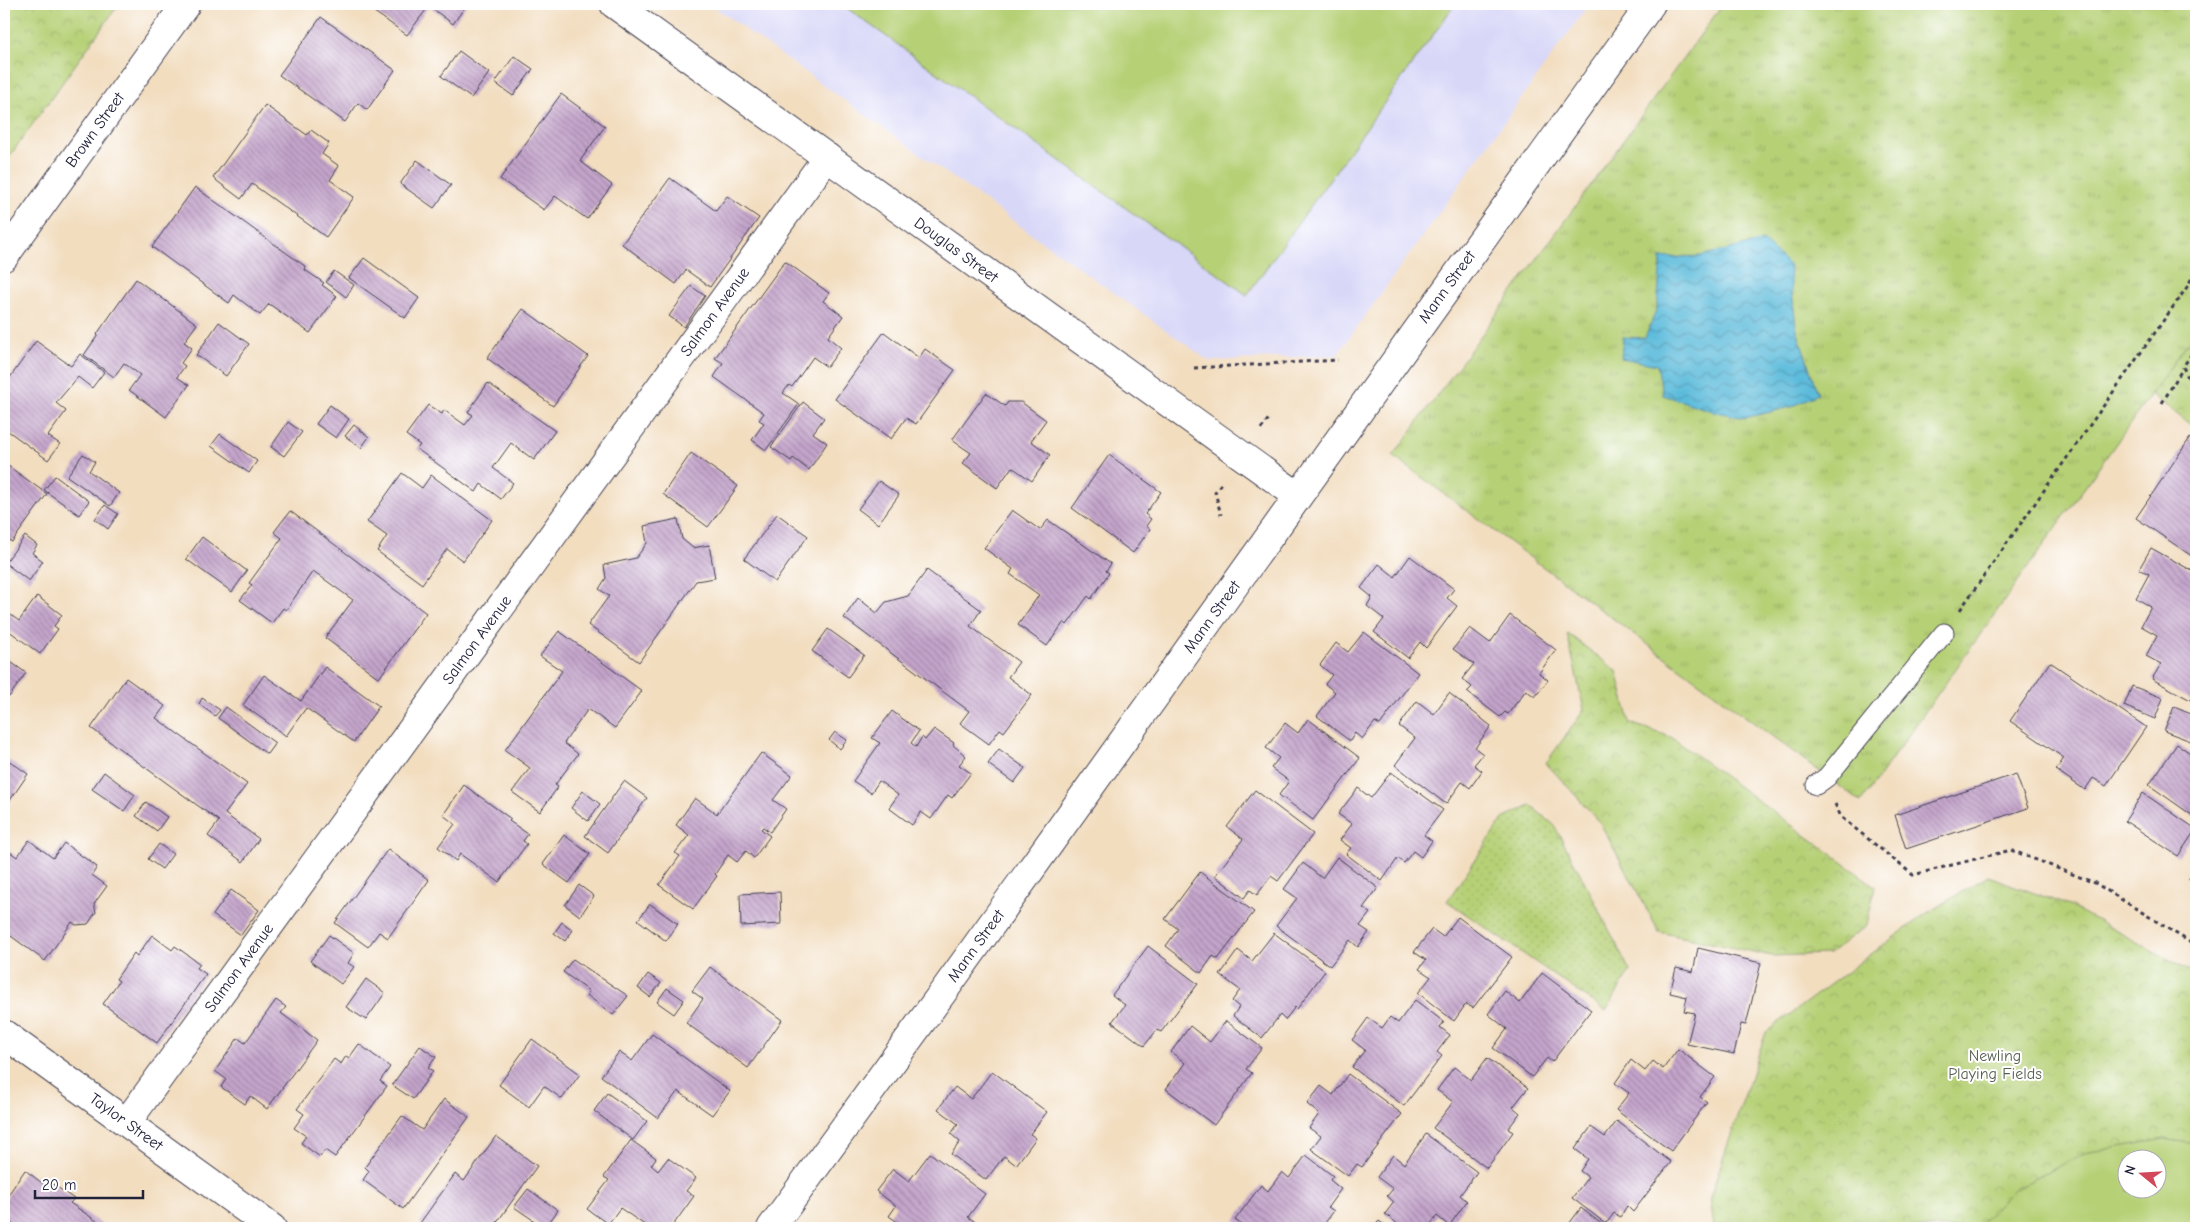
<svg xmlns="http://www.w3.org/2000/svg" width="2200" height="1232" font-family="'Comic Neue',sans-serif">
  <defs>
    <pattern id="grass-tufts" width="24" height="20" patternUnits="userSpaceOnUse" patternTransform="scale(1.25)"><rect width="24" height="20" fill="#b6d076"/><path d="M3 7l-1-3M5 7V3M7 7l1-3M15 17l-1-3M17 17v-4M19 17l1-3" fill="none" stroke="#9cb267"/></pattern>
    <pattern id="park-crowns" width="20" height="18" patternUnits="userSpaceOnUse" patternTransform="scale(1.25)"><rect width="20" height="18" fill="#b6d076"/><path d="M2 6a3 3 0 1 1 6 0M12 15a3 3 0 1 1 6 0" fill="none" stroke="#9cb267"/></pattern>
    <pattern id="garden-dots" width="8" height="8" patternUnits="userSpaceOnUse" patternTransform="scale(1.25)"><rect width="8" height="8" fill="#b6d076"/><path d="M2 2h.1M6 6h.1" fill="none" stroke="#9cb267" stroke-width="1.8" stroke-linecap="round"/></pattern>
    <pattern id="water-waves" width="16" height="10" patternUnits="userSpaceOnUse" patternTransform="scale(1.25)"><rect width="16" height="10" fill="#5cbbdb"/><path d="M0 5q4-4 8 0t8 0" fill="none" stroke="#4c98b3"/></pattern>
    <pattern id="building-back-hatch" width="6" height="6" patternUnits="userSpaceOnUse" patternTransform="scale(1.25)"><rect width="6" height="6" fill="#c4a4cb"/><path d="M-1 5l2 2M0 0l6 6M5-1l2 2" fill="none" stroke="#9f85a6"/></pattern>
  </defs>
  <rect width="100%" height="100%" fill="#fff"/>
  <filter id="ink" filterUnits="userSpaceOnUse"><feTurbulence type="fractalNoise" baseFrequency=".02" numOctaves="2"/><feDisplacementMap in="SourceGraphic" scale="10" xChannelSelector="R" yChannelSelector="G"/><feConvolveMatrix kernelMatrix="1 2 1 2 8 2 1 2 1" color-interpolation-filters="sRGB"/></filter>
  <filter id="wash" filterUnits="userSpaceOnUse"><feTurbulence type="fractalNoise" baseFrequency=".0096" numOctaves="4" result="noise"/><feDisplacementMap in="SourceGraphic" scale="20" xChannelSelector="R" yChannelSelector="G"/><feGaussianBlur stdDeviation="1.12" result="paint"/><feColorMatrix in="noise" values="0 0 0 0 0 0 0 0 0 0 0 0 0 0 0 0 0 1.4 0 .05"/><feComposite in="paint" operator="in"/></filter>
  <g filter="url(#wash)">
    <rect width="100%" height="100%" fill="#f2ddbf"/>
    <path fill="#d8d7f8" d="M710,4H1589L1337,355L1209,361Z"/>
    <path fill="url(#grass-tufts)" stroke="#6c7958" d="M1723,4H2196V331L1861,802L1393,456Z"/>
    <g fill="url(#park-crowns)" stroke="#6c7958" fill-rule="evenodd">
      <path d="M4,4H119L4,164Z"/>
      <path d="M2196,331V429L2151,394Z"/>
      <path d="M1567,633L1617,671L1630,723L1671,737L1875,886L1867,925L1829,954L1772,956L1659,932L1599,821L1546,763L1584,710Z"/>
      <path d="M1988,876L2072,907L2196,974V1228H1714L1710,1197L1766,1032L1924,915ZM2128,1160H2158V1190H2128Z"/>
    </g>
    <path fill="url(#garden-dots)" stroke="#6c7958" d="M1530,805L1554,825L1591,894L1630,971L1606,1011L1447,901L1503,819Z"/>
    <g fill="#b6d076" stroke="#6c7958" fill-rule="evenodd">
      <path d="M841,4H1455L1247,295Z"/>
      <path d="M2164,1139L2196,1144V1228H1976L2013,1190L2085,1153ZM2128,1160H2158V1190H2128Z"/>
    </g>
    <path fill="url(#water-waves)" stroke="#3f6e8b" d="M1763,241L1789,265L1796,327L1818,394L1791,407L1745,418L1712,411L1663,395L1657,365L1621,358L1623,337L1645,338L1657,308L1661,258L1701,256Z"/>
    <g id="blocks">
      <g fill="url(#building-back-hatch)">
        <path d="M363,4H467L453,24L429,6L407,35Z"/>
        <path d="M321,17L395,70L367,110L358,103L345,122L279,75Z"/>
        <path d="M459,51L489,73L471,98L441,76Z"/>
        <path d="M514,56L533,69L513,96L495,83Z"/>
        <path d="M561,94L605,126L580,161L612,185L587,219L555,196L544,210L500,179Z"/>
        <path d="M265,105L307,135L311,130L329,143L322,154L339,166L330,180L354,197L326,237L252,184L241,199L213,178Z"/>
        <path d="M417,160L451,185L434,208L400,184Z"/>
        <path d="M670,178L716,211L727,196L759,218L710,287L686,270L676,284L622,244Z"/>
        <path d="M195,187L306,267L305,270L324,283L322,285L337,296L310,333L269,304L260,315L234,295L229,303L152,247Z"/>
        <path d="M364,258L419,298L405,318L349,278Z"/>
        <path d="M785,261L829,293L823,301L843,316L828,337L841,348L827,367L813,357L792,387L789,385L783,393L799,404L766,450L752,440L764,423L759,420L764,413L714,377L723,363L715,358Z"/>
        <path d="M334,271L354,285L346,297L326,282Z"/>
        <path d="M136,279L197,324L184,342L192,348L181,363L185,366L177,377L189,385L166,417L129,390L140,375L124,363L114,377L84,355L98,335L97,334Z"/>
        <path d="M691,286L705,296L684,327L669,316Z"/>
        <path d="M523,309L588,356L553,406L487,358Z"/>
        <path d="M219,322L249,344L226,376L196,355Z"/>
        <path d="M884,332L919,358L925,349L955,370L916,424L906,418L891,439L835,399Z"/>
        <path d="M36,341L71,366L80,354L104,372L92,388L78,377L56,403L66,411L48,436L60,444L48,460L4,428V414L6,411L4,409V386Z"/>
        <path d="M488,383L555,431L534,460L511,443L493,468L513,483L501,499L481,484L476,492L417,449L420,445L406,435L428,405L442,414L444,410L465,425L473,415L468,412Z"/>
        <path d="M986,393L1005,406L1008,402H1021L1046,420L1031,441L1050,455L1032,481L1012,467L997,488L963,463L971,453L952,440Z"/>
        <path d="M803,402L824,418L813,433L827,443L809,470L793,458L791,461L771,447Z"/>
        <path d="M330,405L349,419L336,438L316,424Z"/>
        <path d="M288,422L302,432L284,456L271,447Z"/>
        <path d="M354,425L369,437L361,448L345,436Z"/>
        <path d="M220,434L257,461L249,473L211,446Z"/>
        <path d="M2190,438L2196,442V559L2136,518Z"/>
        <path d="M691,453L738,486L708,527L663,494Z"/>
        <path d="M83,454L95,462L89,471L119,493L110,506L67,476Z"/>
        <path d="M1109,455L1161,492L1145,514L1151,519L1146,526L1150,529L1133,553L1072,508Z"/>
        <path d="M4,463L47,494L12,542L4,537Z"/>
        <path d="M402,473L422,488L431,475L492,520L463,561L447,549L422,584L377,551L387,536L367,522Z"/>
        <path d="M55,476L89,501L79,515L44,490Z"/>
        <path d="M879,481L899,495L878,524L858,509Z"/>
        <path d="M105,505L118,514L108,529L95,519Z"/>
        <path d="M1012,510L1040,530L1048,520L1111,564L1106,571L1109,573L1091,599L1088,596L1067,625L1064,622L1047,646L1018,625L1039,595L1010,574L1013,569L984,548Z"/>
        <path d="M290,511L426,613L379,678L325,638L353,600L313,571L286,610L283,608L272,623L240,600L252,585L249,583L282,538L274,532Z"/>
        <path d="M777,514L808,536L775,582L744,559Z"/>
        <path d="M678,519L682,539L693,548L709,545L715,578L696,581L639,662L588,625L609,596L599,589L606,578L604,565L636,558L647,543L644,526Z"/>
        <path d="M25,536L37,545L32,553L43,561L29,581L5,563Z"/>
        <path d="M202,537L247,571L232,592L186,559Z"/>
        <path d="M2151,548L2196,573V703L2152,679L2161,664L2146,656L2157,635L2141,626L2151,607L2136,598L2149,574L2139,569Z"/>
        <path d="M1410,556L1454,589L1447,598L1457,606L1426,648L1420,642L1408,658L1374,632L1384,619L1367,606L1372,597L1361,588L1379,564L1395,577Z"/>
        <path d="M927,570L981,610L970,626L1019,662L1008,677L1032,695L1004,732L1000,729L989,744L960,723L969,711L844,618L858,598L877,613L886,602L908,596Z"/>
        <path d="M37,596L62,615L54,626L58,629L40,654L4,627V610L19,621Z"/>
        <path d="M1510,615L1556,650L1539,673L1548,680L1535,697L1526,690L1508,714L1505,712L1500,717L1467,692L1472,687L1462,679L1474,664L1453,649L1470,628L1490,643Z"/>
        <path d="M828,629L864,655L848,677L812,651Z"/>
        <path d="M559,631L642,691L615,728L588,709L564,743L578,754L555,785L558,787L540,812L512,792L530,768L505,750L562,671L540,656Z"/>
        <path d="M1364,632L1418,673L1380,725L1375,722L1362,739L1355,733L1350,741L1317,716L1335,692L1325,684L1332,675L1320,665L1336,643L1348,652Z"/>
        <path d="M4,657L26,673L9,697L4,693Z"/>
        <path d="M2050,662L2146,727L2106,786L2093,778L2085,790L2056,770L2064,758L2010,721Z"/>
        <path d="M325,667L379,706L354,742L306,708L286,736L243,705L264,675L301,701Z"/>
        <path d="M126,678L165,706L156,718L247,784L225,814L259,839L243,862L208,836L219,821L91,728Z"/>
        <path d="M2132,686L2163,698L2155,719L2124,706Z"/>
        <path d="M1449,693L1491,726L1475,748L1483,754L1474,765L1482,771L1470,788L1462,782L1446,804L1395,765L1415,738L1399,726L1417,701L1434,714Z"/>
        <path d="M202,698L220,710L215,716L199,704Z"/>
        <path d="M226,707L275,743L267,754L218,718Z"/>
        <path d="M2174,707L2196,716V743L2164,731Z"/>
        <path d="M892,711L919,731L911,743L916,747L922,737L925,740L934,729L954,743L953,745L966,756L959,765L971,773L952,798L948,795L931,819L921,812L912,825L889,808L898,795L879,781L871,793L853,781L880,743L872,738Z"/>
        <path d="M1308,719L1360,758L1313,820L1279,795L1289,781L1271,768L1279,758L1266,748L1285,723L1298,733Z"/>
        <path d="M835,732L847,740L840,749L829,740Z"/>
        <path d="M2177,744L2196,757V818L2149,785Z"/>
        <path d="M999,749L1025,768L1014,783L988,764Z"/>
        <path d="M761,753L792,775L773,800L786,809L770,832L763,827L761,829L770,836L754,858L746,851L737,862L728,855L715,874L717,876L693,909L659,885L680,856L675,853L689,835L676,825L695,798L717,814Z"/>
        <path d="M4,757L28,774L4,809Z"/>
        <path d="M104,772L135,795L124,811L92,789Z"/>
        <path d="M1391,772L1443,810L1424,835L1432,841L1421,857L1413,851L1404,863L1398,858L1382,881L1346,854L1351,848L1340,840L1352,824L1338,814L1358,788L1371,798Z"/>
        <path d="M2016,774L2028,808L1906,849L1895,815Z"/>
        <path d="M624,781L647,798L608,853L585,836Z"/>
        <path d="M464,785L511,819L509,821L528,834L523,841L527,844L499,882L460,854L456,861L438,847L455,824L443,815Z"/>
        <path d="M1255,790L1313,834L1278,881L1271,876L1257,895L1250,890L1244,898L1215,876L1243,839L1227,827Z"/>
        <path d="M583,791L600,804L588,821L571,808Z"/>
        <path d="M2143,793L2196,829L2178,856L2125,821Z"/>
        <path d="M146,802L167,817L157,831L136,816Z"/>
        <path d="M564,835L590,854L569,883L543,864Z"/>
        <path d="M29,840L53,858L64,843L97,867L92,875L107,886L94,904L96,912L88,924L76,925L72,922L45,961L4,931V852L6,849L17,857Z"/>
        <path d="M159,844L173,854L162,869L148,859Z"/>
        <path d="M388,849L429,880L388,938L379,932L368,947L335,923Z"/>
        <path d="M1337,857L1378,888L1363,908L1370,913L1360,926L1369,932L1358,947L1350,940L1330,966L1276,926L1297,898L1284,889L1303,863L1322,878Z"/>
        <path d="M1200,872L1254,912L1218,959L1213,956L1201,973L1166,946L1178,929L1165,919Z"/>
        <path d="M579,885L594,896L580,916L565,905Z"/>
        <path d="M231,890L259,910L241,935L213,915Z"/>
        <path d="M780,892L781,924L741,926L740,894Z"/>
        <path d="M650,904L678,924L666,941L638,920Z"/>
        <path d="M1458,917L1512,957L1473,1008L1466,1004L1454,1021L1418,993L1431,977L1419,969L1426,960L1414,952L1432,929L1443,937Z"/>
        <path d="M562,922L573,930L565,941L554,933Z"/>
        <path d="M1274,933L1325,971L1297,1009L1295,1007L1285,1020L1280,1015L1262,1038L1233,1016L1239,1007L1232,1001L1240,990L1220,975L1238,950L1252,961Z"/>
        <path d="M152,935L172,950L175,946L200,964L197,968L206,974L157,1043L103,1004L119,981L116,979L134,953L137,956Z"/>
        <path d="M329,935L354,953L348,963L354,967L341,984L310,961Z"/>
        <path d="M1148,946L1198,984L1161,1032L1157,1030L1144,1046L1112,1022L1125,1005L1112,995Z"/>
        <path d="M1698,948L1761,963L1746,1025L1741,1024L1734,1054L1687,1044L1695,1013L1684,1011L1687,997L1670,993L1676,968L1693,972Z"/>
        <path d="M573,959L628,996L613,1015L587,995L589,991L563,972Z"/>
        <path d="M710,967L782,1020L748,1068L686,1023L703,999L692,991Z"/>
        <path d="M1542,973L1591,1010L1552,1062L1547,1058L1532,1077L1493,1048L1507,1029L1488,1014L1505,991L1520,1003Z"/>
        <path d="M648,974L661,983L650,997L638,988Z"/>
        <path d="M366,979L385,993L366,1020L346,1007Z"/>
        <path d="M667,988L684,1000L674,1014L657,1002Z"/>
        <path d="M276,1000L286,1007L281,1013L317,1040L267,1109L250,1096L245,1104L221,1087L226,1079L215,1071L238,1038L245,1043Z"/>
        <path d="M1415,1000L1444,1022L1440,1027L1450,1035L1437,1052L1442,1056L1404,1106L1352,1067L1365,1050L1352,1040L1368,1018L1382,1028L1390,1017L1398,1023Z"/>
        <path d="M1226,1021L1262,1048L1246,1069L1252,1073L1214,1125L1166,1089L1185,1063L1171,1052L1190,1026L1210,1042Z"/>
        <path d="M652,1034L730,1091L712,1115L678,1091L658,1118L601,1076L619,1052L632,1061Z"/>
        <path d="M532,1039L580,1074L562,1099L544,1086L529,1107L499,1085Z"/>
        <path d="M359,1044L390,1067L380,1081L387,1086L335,1157L325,1150L320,1157L301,1143L306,1136L294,1128L304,1114L297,1109L334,1059L341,1064L346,1056L349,1058Z"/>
        <path d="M420,1046L436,1057L428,1068L433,1071L413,1099L392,1085Z"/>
        <path d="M1678,1049L1715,1077L1700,1097L1707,1102L1671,1151L1616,1110L1629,1093L1615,1083L1631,1060L1645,1071L1653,1061L1663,1069Z"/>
        <path d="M1487,1058L1528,1088L1513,1107L1520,1113L1508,1129L1513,1132L1487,1168L1433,1128L1453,1102L1437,1090L1454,1067L1471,1080Z"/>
        <path d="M992,1071L1047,1112L1030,1134L1036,1138L1016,1165L1004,1156L986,1180L951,1154L960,1142L951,1134L958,1124L938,1109L955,1087L971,1099Z"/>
        <path d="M1348,1074L1402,1114L1362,1167L1357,1164L1348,1176L1311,1149L1321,1136L1309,1128L1319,1114L1307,1104L1321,1086L1333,1095Z"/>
        <path d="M607,1093L647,1121L633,1140L594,1111Z"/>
        <path d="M444,1099L469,1117L403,1209L363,1180L369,1171L365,1167L402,1116L422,1130Z"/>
        <path d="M1617,1121L1671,1162L1633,1212L1627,1206L1620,1217L1614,1213L1606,1224L1572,1198L1588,1177L1580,1171L1588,1159L1575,1149L1591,1127L1605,1137Z"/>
        <path d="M1426,1134L1477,1172L1460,1195L1467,1201L1449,1226L1437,1216L1428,1228H1403L1385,1214L1394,1202L1387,1196L1393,1189L1377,1177L1393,1155L1404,1164Z"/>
        <path d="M496,1136L537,1166L493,1228H427L420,1223L455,1174L464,1181Z"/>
        <path d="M631,1140L656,1158L651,1165L658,1171L668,1158L696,1178L686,1191L694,1196L671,1228H649L620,1208L608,1224L587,1209L609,1180L604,1177Z"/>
        <path d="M930,1153L985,1194L968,1217L974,1221L968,1228H895L899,1223L889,1216L896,1206L876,1191L893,1169L909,1181Z"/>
        <path d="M1306,1155L1333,1176L1330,1180L1341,1189L1328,1207L1334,1211L1321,1228H1246L1235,1220L1261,1185L1268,1191L1282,1172L1289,1178Z"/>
        <path d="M25,1170L46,1186L50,1182L74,1199L70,1203L104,1226L102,1228H18L4,1218V1201Z"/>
        <path d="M528,1189L558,1210L545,1228L514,1207Z"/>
        <path d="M1581,1208L1607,1228H1566Z"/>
        <path d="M1379,1221L1389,1228H1373Z"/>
      </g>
    </g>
  </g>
  <g filter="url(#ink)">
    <use href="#blocks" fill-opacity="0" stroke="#413e4f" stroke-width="1"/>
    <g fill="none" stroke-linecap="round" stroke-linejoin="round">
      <defs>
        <path id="service" d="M1816,785L1827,777L1944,633"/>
        <g id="minor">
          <path d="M614,4L1298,496"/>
          <path d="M4,257L186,4"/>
          <path d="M4,1034L272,1228"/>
          <path d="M127,1122L827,157"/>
          <path d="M771,1228L946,988L1651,4"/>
        </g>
      </defs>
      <use href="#service" stroke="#413e4f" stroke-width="21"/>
      <use href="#minor" stroke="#413e4f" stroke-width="30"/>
      <g stroke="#413e4f" stroke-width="3" stroke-dasharray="4 4" stroke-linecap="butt">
        <path d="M2196,347L2183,367L2196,394"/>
        <path d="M1194,368L1338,360"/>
        <path d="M2162,403L2183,368"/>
        <path d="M1261,429L1270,417"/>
        <path d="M1221,484L1215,492L1221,515"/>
        <path d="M1960,610L2187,287L2196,270"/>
        <path d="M1835,804L1841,817L1913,875L2011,850L2095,883L2196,946"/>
        <path d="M2189,878L2196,883"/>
      </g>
      <use href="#service" stroke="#fff" stroke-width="19"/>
      <use href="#minor" stroke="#fff" stroke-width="28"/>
    </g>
  </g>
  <g text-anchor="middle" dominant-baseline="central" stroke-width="4" stroke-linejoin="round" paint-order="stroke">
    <g font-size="16" fill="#22223b" stroke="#fff">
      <text transform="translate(95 130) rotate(-54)">Brown Street</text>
      <text transform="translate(956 250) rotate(36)">Douglas Street</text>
      <text transform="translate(1447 287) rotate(-54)">Mann Street</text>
      <text transform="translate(715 312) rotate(-54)">Salmon Avenue</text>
      <text transform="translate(1212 617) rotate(-54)">Mann Street</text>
      <text transform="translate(477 640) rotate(-54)">Salmon Avenue</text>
      <text transform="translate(976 946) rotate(-54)">Mann Street</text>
      <text transform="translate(239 968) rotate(-54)">Salmon Avenue</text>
      <text transform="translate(126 1122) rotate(36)">Taylor Street</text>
    </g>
    <g font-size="16" fill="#565f50" stroke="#fff">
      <text x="1995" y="1056">Newling<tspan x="1995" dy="18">Playing Fields</tspan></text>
    </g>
  </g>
  <rect width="2200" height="1232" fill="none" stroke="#fff" stroke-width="20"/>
  <g transform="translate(2142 1174) rotate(288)"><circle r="24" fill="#ffffff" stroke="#a7a7b1"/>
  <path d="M0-4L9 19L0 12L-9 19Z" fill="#d1495b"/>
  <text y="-8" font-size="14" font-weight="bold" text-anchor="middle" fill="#22223b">N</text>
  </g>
  <path d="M35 1190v8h108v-8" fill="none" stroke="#22223b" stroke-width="2.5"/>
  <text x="42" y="1190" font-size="15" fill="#22223b" stroke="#ffffff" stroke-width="4" paint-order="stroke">20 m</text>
</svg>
